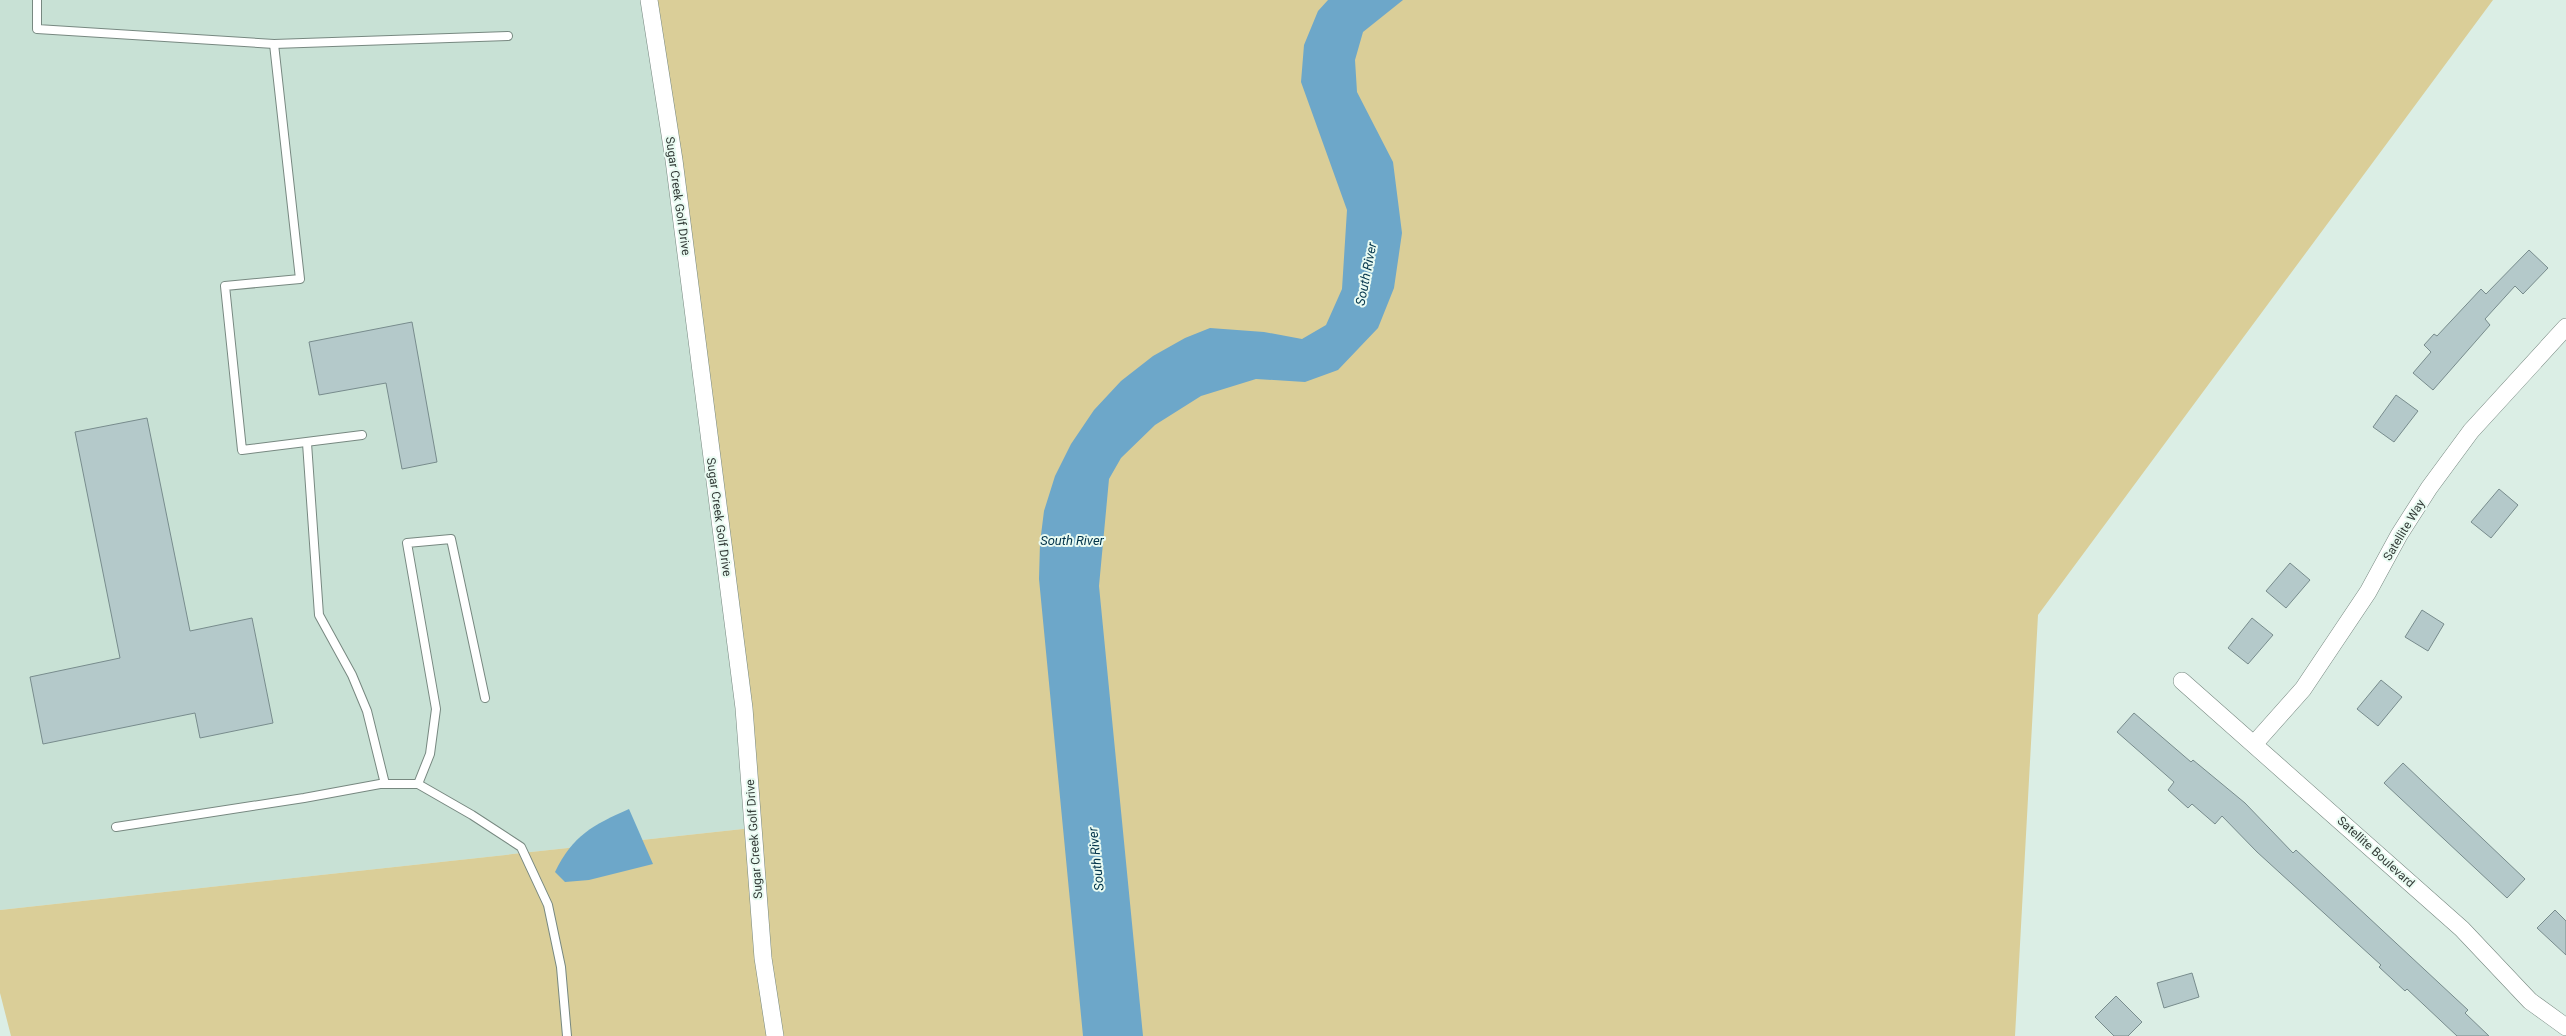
<svg xmlns="http://www.w3.org/2000/svg" width="2566" height="1036" font-family="Roboto,sans-serif">
  <rect width="100%" height="100%" fill="#dbeee5"/>
  <path fill="#c8e1d5" d="M0,0H649L752,828L0,910Z"/>
  <path fill="#dace98" d="M649,0H2493L2038,615L2015,1036H11L0,993V910L752,828Z"/>
  <g fill="#6da7c9">
    <path d="M1328,0H1403L1363,32L1355,60L1357,92L1393,162L1402,233L1394,288L1378,328L1338,370L1305,382L1256,379L1201,396L1155,425L1121,458L1109,479L1099,586L1143,1036H1083L1039,579L1040,543L1044,511L1055,476L1071,444L1094,410L1121,381L1153,356L1185,338L1210,328L1264,332L1302,339L1326,325L1342,289L1347,210L1301,82L1304,45L1318,11Z"/>
    <path d="M629,809L653,864L589,880L565,882L555,872C573,835 593,825 629,809Z"/>
  </g>
  <g fill="#b4c9ca" stroke="#788c8d">
    <path d="M2529,250L2548,268L2523,294L2515,286L2485,319L2490,325L2433,390L2413,373L2431,352L2424,345L2434,334L2437,336L2481,289L2486,294Z"/>
    <path d="M412,322L437,462L402,469L386,383L319,395L309,342Z"/>
    <path d="M2396,395L2418,411L2394,442L2373,427Z"/>
    <path d="M147,418L190,631L252,618L273,723L200,738L195,713L43,744L30,677L120,658L75,432Z"/>
    <path d="M2499,489L2518,505L2491,538L2471,522Z"/>
    <path d="M2290,563L2310,580L2286,608L2266,591Z"/>
    <path d="M2422,610L2444,624L2428,651L2405,637Z"/>
    <path d="M2252,618L2273,635L2248,664L2228,648Z"/>
    <path d="M2381,680L2402,697L2378,726L2357,709Z"/>
    <path d="M2134,713L2191,762L2193,760L2245,803L2293,853L2296,850L2468,1010L2465,1013L2489,1036H2457L2407,989L2405,991L2379,967L2381,965L2257,852L2222,816L2215,824L2192,804L2188,808L2168,790L2174,782L2117,732Z"/>
    <path d="M2403,763L2525,879L2507,898L2384,783Z"/>
    <path d="M2555,910L2566,921V955L2537,928Z"/>
    <path d="M2192,973L2199,997L2164,1008L2157,983Z"/>
    <path d="M2116,996L2142,1022L2128,1036H2114L2095,1017Z"/>
  </g>
  <g fill="none" stroke-linecap="round" stroke-linejoin="round">
    <defs>
      <g id="lane">
        <path d="M37,0V29L274,44L508,36"/>
        <path d="M274,44L300,279L225,286L242,450L362,435"/>
        <path d="M307,443L319,615L352,675L367,711L385,784"/>
        <path d="M418,784L430,754L436,709L407,543L451,539L485,698"/>
        <path d="M116,827L304,798L380,784H418L472,815L521,847L548,905L561,967L567,1036"/>
      </g>
      <g id="street">
        <path d="M649,0L674,160L744,708L763,958L775,1036"/>
        <path d="M2182,681L2462,929L2530,1001L2566,1027"/>
        <path d="M2255,743L2303,689L2368,592L2399,535L2429,488L2471,431L2566,327"/>
      </g>
    </defs>
    <use href="#lane" stroke="#778880" stroke-width="10"/>
    <use href="#street" stroke="#778880" stroke-width="18"/>
    <use href="#lane" stroke="#fff" stroke-width="8"/>
    <use href="#street" stroke="#fff" stroke-width="17"/>
  </g>
  <g text-anchor="middle" dominant-baseline="central" stroke-width="4" stroke-linejoin="round" paint-order="stroke">
    <g font-size="12" fill="#343c38" stroke="#e9fbf2">
      <text transform="translate(678 196) rotate(82)">Sugar Creek Golf Drive</text>
      <text transform="translate(719 517) rotate(82)">Sugar Creek Golf Drive</text>
      <text transform="translate(2404 530) rotate(-59)">Satellite Way</text>
      <text transform="translate(754 839) rotate(-94)">Sugar Creek Golf Drive</text>
      <text transform="translate(2376 852) rotate(42)">Satellite Boulevard</text>
    </g>
    <g font-size="13" font-style="italic" fill="#00334a" stroke="#e9fbf2">
      <text transform="translate(1366 274) rotate(-79)">South River</text>
      <text x="1072" y="540">South River</text>
      <text transform="translate(1096 859) rotate(-96)">South River</text>
    </g>
  </g>
</svg>
